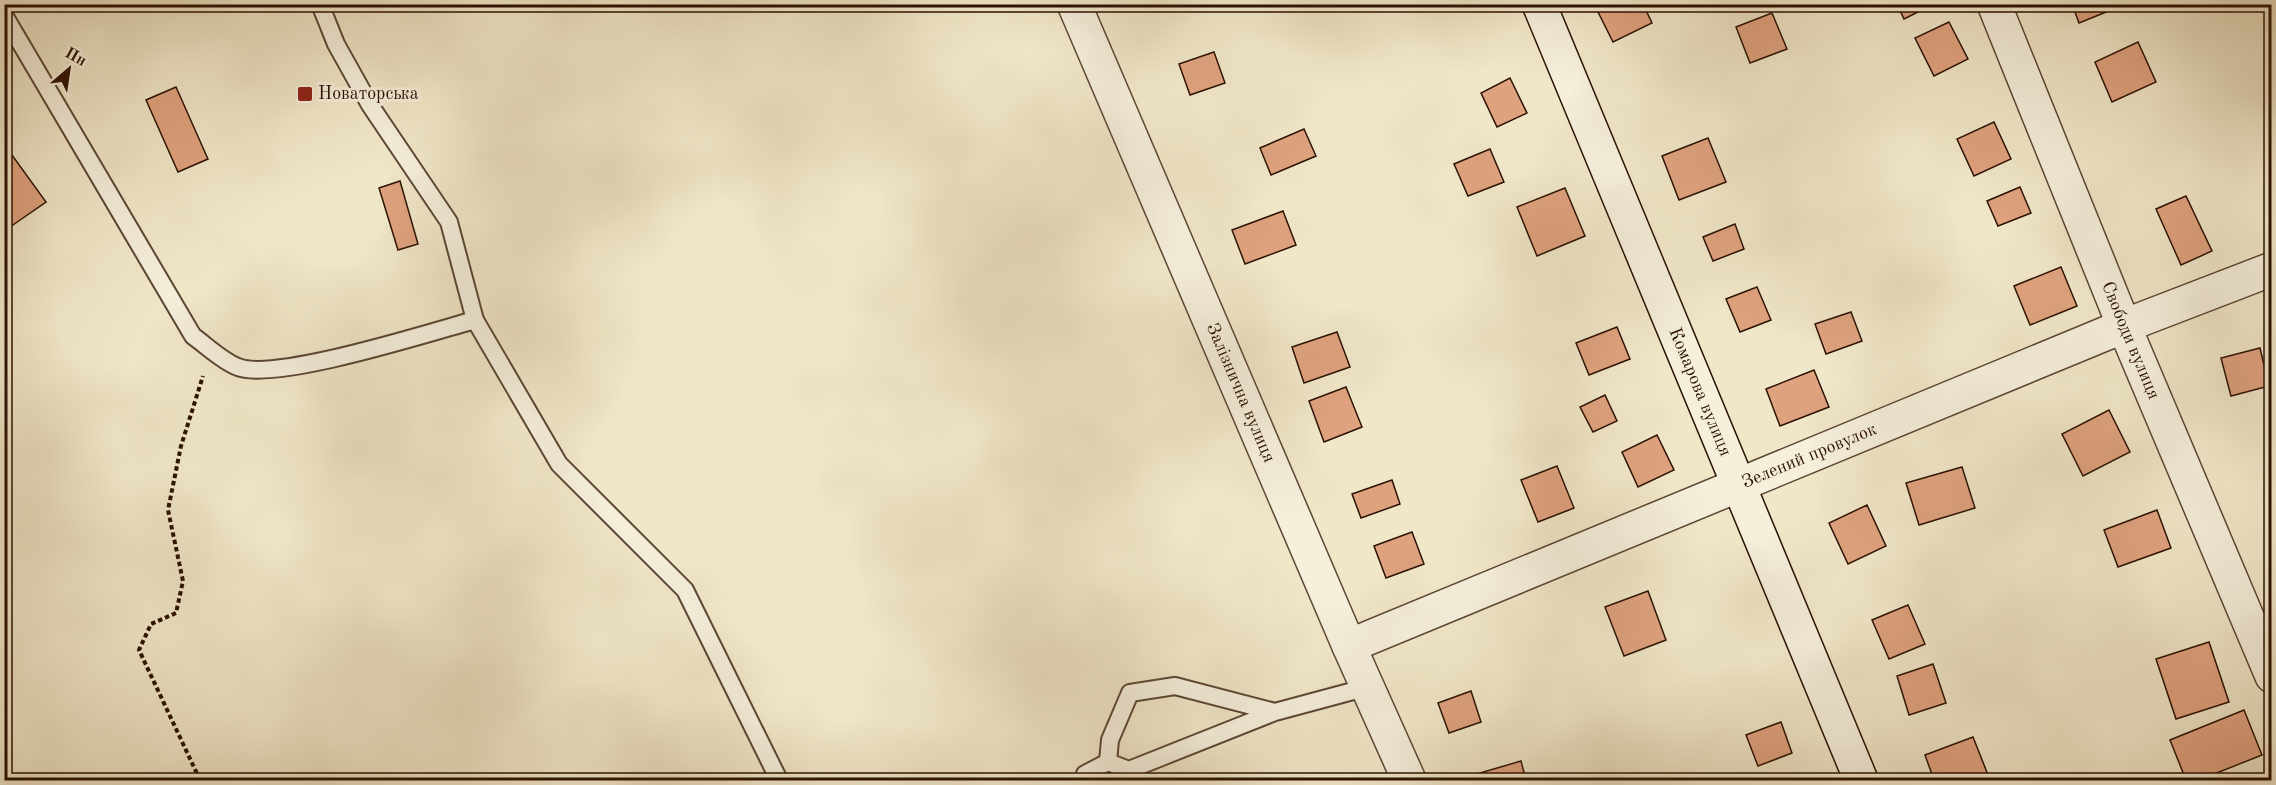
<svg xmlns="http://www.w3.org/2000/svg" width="2276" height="785" font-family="'Old Standard TT',serif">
  <rect width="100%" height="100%" fill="#f0e7c9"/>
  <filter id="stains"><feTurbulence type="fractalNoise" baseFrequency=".00333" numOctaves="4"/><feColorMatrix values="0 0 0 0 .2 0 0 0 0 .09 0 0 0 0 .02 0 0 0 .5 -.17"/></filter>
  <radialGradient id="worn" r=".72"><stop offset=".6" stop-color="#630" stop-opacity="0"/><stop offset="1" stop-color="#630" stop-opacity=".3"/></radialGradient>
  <g fill="#dfa27f" stroke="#2b1102" stroke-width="1.5">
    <path d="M1594,4H1643L1652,23L1613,42Z"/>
    <path d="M1897,4H1934L1904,19Z"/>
    <path d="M2072,4H2114L2116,8L2079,23Z"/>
    <path d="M1772,13L1787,49L1750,63L1736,27Z"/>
    <path d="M1949,22L1968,59L1934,76L1915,38Z"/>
    <path d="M2138,42L2156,82L2112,102L2095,62Z"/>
    <path d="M1214,52L1225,83L1190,95L1179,64Z"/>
    <path d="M1510,78L1527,113L1497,127L1481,93Z"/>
    <path d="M176,87L208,159L178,172L146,100Z"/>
    <path d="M1994,122L2011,159L1974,176L1957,139Z"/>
    <path d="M1304,129L1316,156L1271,175L1260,148Z"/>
    <path d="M1708,138L1726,182L1679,200L1662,156Z"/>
    <path d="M4,144L46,202L7,229L4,225Z"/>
    <path d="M1490,149L1504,182L1468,196L1454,164Z"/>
    <path d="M400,181L418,244L398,250L379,188Z"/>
    <path d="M2020,187L2031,213L1998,226L1987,201Z"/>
    <path d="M1565,188L1585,236L1537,256L1517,207Z"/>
    <path d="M2186,196L2212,251L2181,265L2156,209Z"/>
    <path d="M1283,211L1296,245L1245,264L1232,230Z"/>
    <path d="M1735,224L1744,249L1713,261L1703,237Z"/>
    <path d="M2061,267L2077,306L2030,325L2014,286Z"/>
    <path d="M1757,287L1771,320L1740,332L1726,299Z"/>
    <path d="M1851,312L1862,341L1826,354L1815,324Z"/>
    <path d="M1617,327L1630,359L1589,375L1576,343Z"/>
    <path d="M1337,332L1350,367L1304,383L1292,347Z"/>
    <path d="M2260,348L2269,386L2231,396L2221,358Z"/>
    <path d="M1814,370L1829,407L1780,426L1766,389Z"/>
    <path d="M1346,387L1362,427L1324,442L1309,401Z"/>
    <path d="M1605,395L1617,421L1593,432L1580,407Z"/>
    <path d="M2109,410L2130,452L2083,476L2062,434Z"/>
    <path d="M1657,435L1674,470L1638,487L1622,452Z"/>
    <path d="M1557,466L1574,508L1538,522L1521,480Z"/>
    <path d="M1962,467L1975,508L1919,525L1906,483Z"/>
    <path d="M1392,480L1400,504L1361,518L1352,494Z"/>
    <path d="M1867,505L1886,546L1848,564L1829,523Z"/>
    <path d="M2157,510L2171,548L2118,567L2104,530Z"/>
    <path d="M1412,532L1424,564L1386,578L1374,546Z"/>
    <path d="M1648,591L1666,640L1624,656L1605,607Z"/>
    <path d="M1908,605L1925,644L1889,659L1872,620Z"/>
    <path d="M2209,642L2229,702L2176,719L2156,659Z"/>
    <path d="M1933,664L1946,703L1909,715L1897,676Z"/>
    <path d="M1471,691L1481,722L1449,733L1438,703Z"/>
    <path d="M2244,710L2262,755L2199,780H2186L2170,740Z"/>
    <path d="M1781,722L1792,753L1758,766L1746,735Z"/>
    <path d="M1973,737L1990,780H1934L1925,755Z"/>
    <path d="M1521,761L1526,780H1464L1463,778Z"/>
  </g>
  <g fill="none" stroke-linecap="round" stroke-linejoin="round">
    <defs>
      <g id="lane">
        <path d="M320,4L336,44L370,105L449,222L475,320L559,464L685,590L779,780"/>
        <path d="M4,15L193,336C207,346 222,361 238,367C275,382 431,332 475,320"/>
        <path d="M1275,712L1175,686L1130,693L1110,740L1108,762L1129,770L1275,712L1368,687"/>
        <path d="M1085,780V774L1108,762"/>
      </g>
      <g id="street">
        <path id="s1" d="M1074,4L1349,646L1409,780"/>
        <path id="s2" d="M1994,4L2124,326L2272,676"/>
        <path id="s3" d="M1349,646L2124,326L2272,269"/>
      </g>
      <g id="secondary">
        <path id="s4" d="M1539,4L1861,780"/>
      </g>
    </defs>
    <use href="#lane" stroke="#5c4634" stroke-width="20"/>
    <use href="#street" stroke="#5c4634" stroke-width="36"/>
    <use href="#secondary" stroke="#2b1102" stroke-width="36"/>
    <g stroke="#2b1102" stroke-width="4" stroke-dasharray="4.5 3" stroke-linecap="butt">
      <path d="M200,780L139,650L151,624L176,613L183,581L168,510L181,446L203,376"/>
      <path d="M1006,780L1015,777L1022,780"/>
    </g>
    <use href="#lane" stroke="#f5efdc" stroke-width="16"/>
    <use href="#street" stroke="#f5efdc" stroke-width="33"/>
    <use href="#secondary" stroke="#f5efdc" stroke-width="33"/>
  </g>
  <rect fill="#8f2418" stroke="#f5efdc" stroke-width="2" x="297" y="86" width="16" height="16" rx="3"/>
  <g text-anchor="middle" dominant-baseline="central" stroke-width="6" stroke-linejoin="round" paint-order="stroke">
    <g font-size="18" fill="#2b1102" stroke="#f5efdc" text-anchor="start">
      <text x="318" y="94">Новаторська</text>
    </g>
    <g font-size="18" fill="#2b1102" stroke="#f5efdc">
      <text stroke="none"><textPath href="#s2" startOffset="363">Свободи вулиця</textPath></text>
      <text stroke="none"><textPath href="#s1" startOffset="423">Залізнична вулиця</textPath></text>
      <text stroke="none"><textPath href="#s4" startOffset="420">Комарова вулиця</textPath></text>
      <text stroke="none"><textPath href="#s3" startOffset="498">Зелений провулок</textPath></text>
    </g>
  </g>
  <rect width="2276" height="785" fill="none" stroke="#f0e7c9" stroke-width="24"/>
  <rect x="6" y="6" width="2264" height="773" fill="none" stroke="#2b1102" stroke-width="3"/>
  <rect x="12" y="12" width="2252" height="761" fill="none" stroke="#2b1102" stroke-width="1.5"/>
  <g transform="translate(69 69) rotate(29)" stroke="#f5efdc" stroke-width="4.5" paint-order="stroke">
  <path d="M0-4.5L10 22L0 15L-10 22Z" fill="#2b1102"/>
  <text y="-9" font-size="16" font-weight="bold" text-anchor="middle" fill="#2b1102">Пн</text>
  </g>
  <rect width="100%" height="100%" filter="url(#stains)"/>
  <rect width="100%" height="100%" fill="url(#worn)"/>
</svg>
